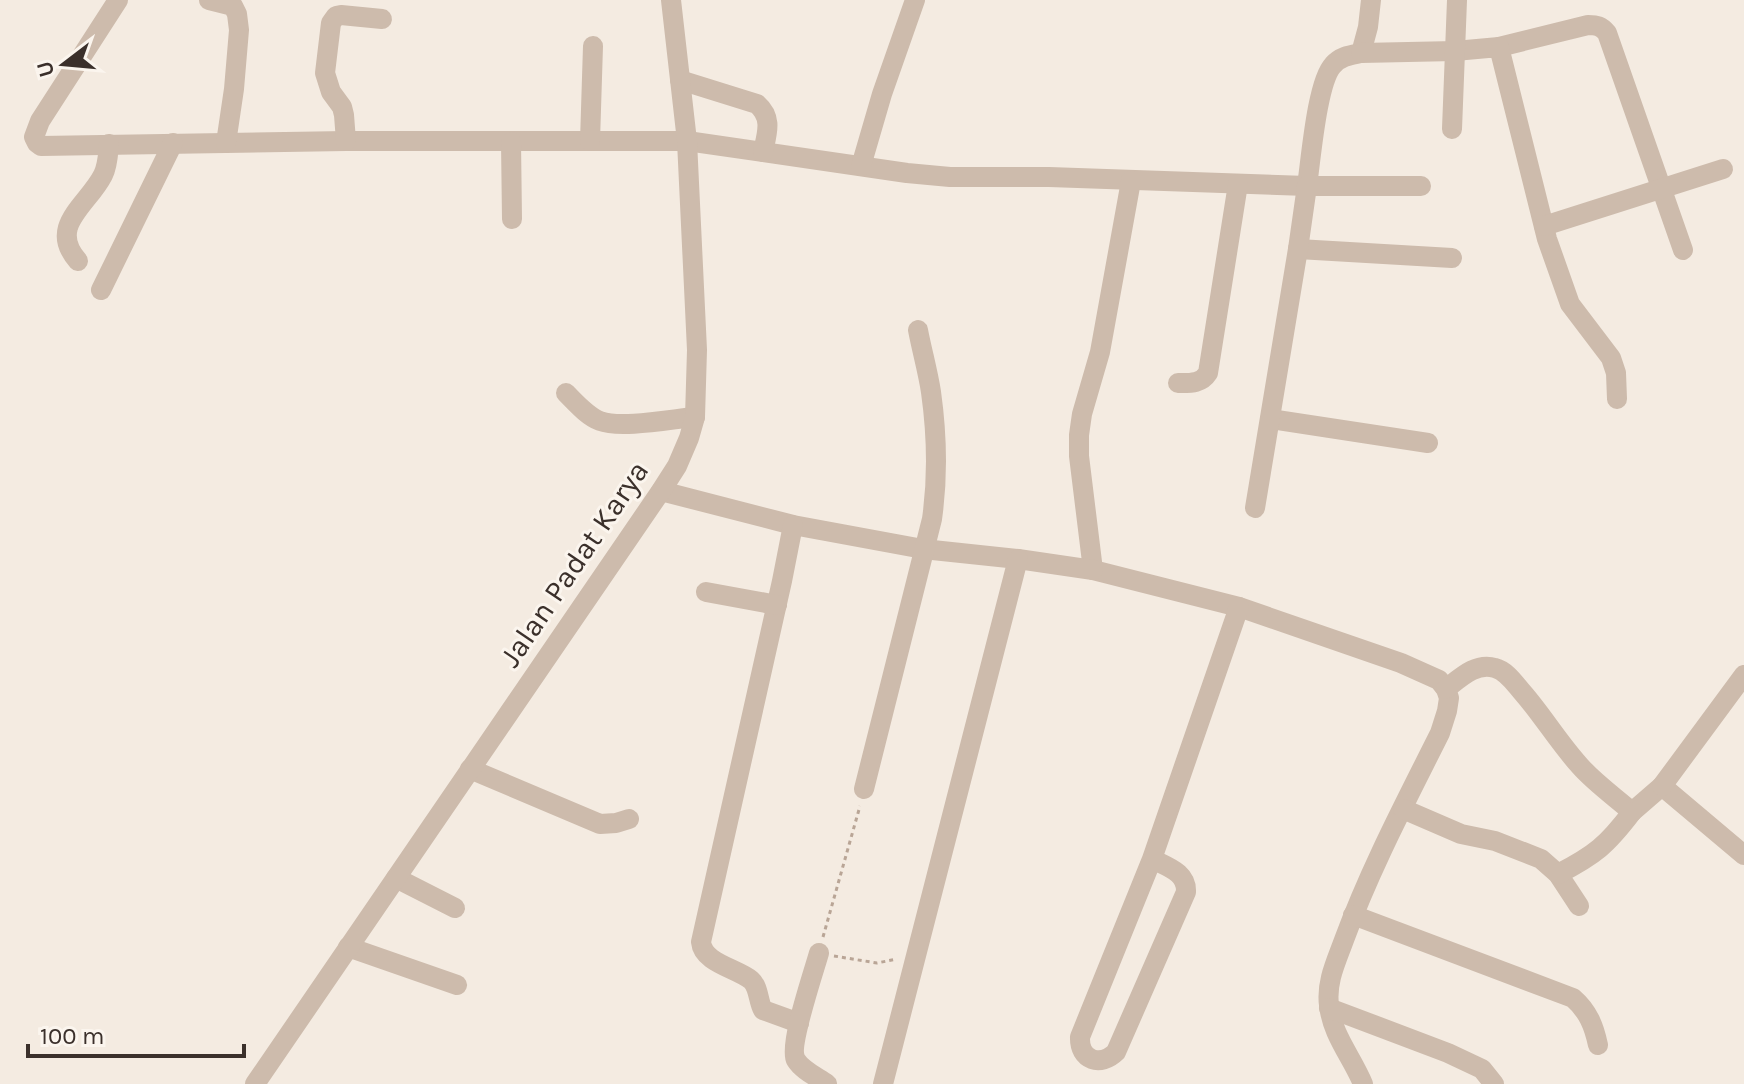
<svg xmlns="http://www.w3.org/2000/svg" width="1744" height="1084" font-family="Karla,sans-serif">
  <rect width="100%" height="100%" fill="#f4ebe1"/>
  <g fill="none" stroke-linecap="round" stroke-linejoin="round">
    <g stroke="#b9a596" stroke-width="3" stroke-dasharray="4 4" stroke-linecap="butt">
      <path d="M823,937L860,806"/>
      <path d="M834,956L877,963L897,959"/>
    </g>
    <g stroke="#cdbbac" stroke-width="20">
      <path d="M118,0L40,121L34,137L37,143L41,146L346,141H687L907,173L950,177H1049L1307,186C1311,159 1317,82 1333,65C1341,56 1351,55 1361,53L1368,27L1371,0"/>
      <path d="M209,0L233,6L237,14L239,30L234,89L226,143"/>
      <path d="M1499,47L1588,25C1597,25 1601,26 1607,33L1683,250"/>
      <path d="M1361,53L1455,51L1499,47L1547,239L1570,304L1611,358L1616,373L1617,399"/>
      <path d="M680,80L757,104C773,118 767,133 763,152"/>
      <path d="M1452,129L1457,0"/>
      <path d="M346,141L344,115L342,107L331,92L325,73L331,23L336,16L341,15L382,19"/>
      <path d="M590,141L593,46"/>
      <path d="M511,142L512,219"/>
      <path d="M861,166L882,94L915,0"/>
      <path d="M1131,181L1100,352L1082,414L1079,435V456L1093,570L1239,607L1401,663L1439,680L1446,689L1449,698L1447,711L1440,733C1406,801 1370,869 1344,940C1336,962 1326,982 1329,1005C1332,1035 1352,1057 1363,1084"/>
      <path d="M1544,226L1723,169"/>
      <path d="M1298,249L1452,258"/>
      <path d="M78,261C47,226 88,205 103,175C108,165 108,154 109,144"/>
      <path d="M101,290L173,143"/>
      <path d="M1178,383C1190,383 1201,384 1208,373L1238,184"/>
      <path d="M566,393C576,403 587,416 600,421C621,429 672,419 695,417"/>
      <path d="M1270,419L1428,443"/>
      <path d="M661,491L793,525L923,549L1018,559L1093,570"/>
      <path d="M1255,508L1298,249L1307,186H1421"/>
      <path d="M793,525L782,581L701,942C703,963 736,968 751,980C759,987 758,1001 763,1010L799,1023"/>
      <path d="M706,592L777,605"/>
      <path d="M1446,689C1460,678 1476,662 1495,668C1507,671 1515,684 1523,693C1543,716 1559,743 1580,766C1595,783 1615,797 1632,812L1662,786L1744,855"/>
      <path d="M470,769L600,824L616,823L629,819"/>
      <path d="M1662,786L1744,675"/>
      <path d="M864,789L932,519C938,477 937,435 931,392C928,372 922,351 918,330"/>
      <path d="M1403,809L1461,834L1495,841L1541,859L1558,874L1579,906"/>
      <path d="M1152,859C1167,867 1187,872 1186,892L1116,1052C1101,1067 1079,1061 1080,1037L1152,859L1239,607"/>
      <path d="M1558,874C1595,855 1607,845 1632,812"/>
      <path d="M396,878L455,908"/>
      <path d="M1353,915L1573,998C1588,1011 1594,1026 1598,1045"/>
      <path d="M348,947L457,985"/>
      <path d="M819,953C814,971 788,1047 796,1060C802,1070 817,1077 827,1084"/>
      <path d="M1329,1008L1448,1053L1482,1069L1494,1084"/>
      <path d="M255,1084L661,491L677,466L689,438L695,417L697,350L687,141L671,0"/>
      <path d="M883,1084L1018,559"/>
    </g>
  </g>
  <g text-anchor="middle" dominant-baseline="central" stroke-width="6" stroke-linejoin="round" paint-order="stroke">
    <g font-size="30" fill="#3b302b" stroke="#fbf5ee">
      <text transform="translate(574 564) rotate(-56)">Jalan Padat Karya</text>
    </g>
  </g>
  <g transform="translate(64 64) rotate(254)" stroke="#fbf5ee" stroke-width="6" paint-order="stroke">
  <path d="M0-6L14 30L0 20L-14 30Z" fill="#3b302b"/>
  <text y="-12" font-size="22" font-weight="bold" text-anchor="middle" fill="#3b302b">U</text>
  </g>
  <path d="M28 1044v12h216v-12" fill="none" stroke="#3b302b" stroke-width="4"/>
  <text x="40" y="1044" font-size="24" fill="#3b302b" stroke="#fbf5ee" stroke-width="6" paint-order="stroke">100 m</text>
</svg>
